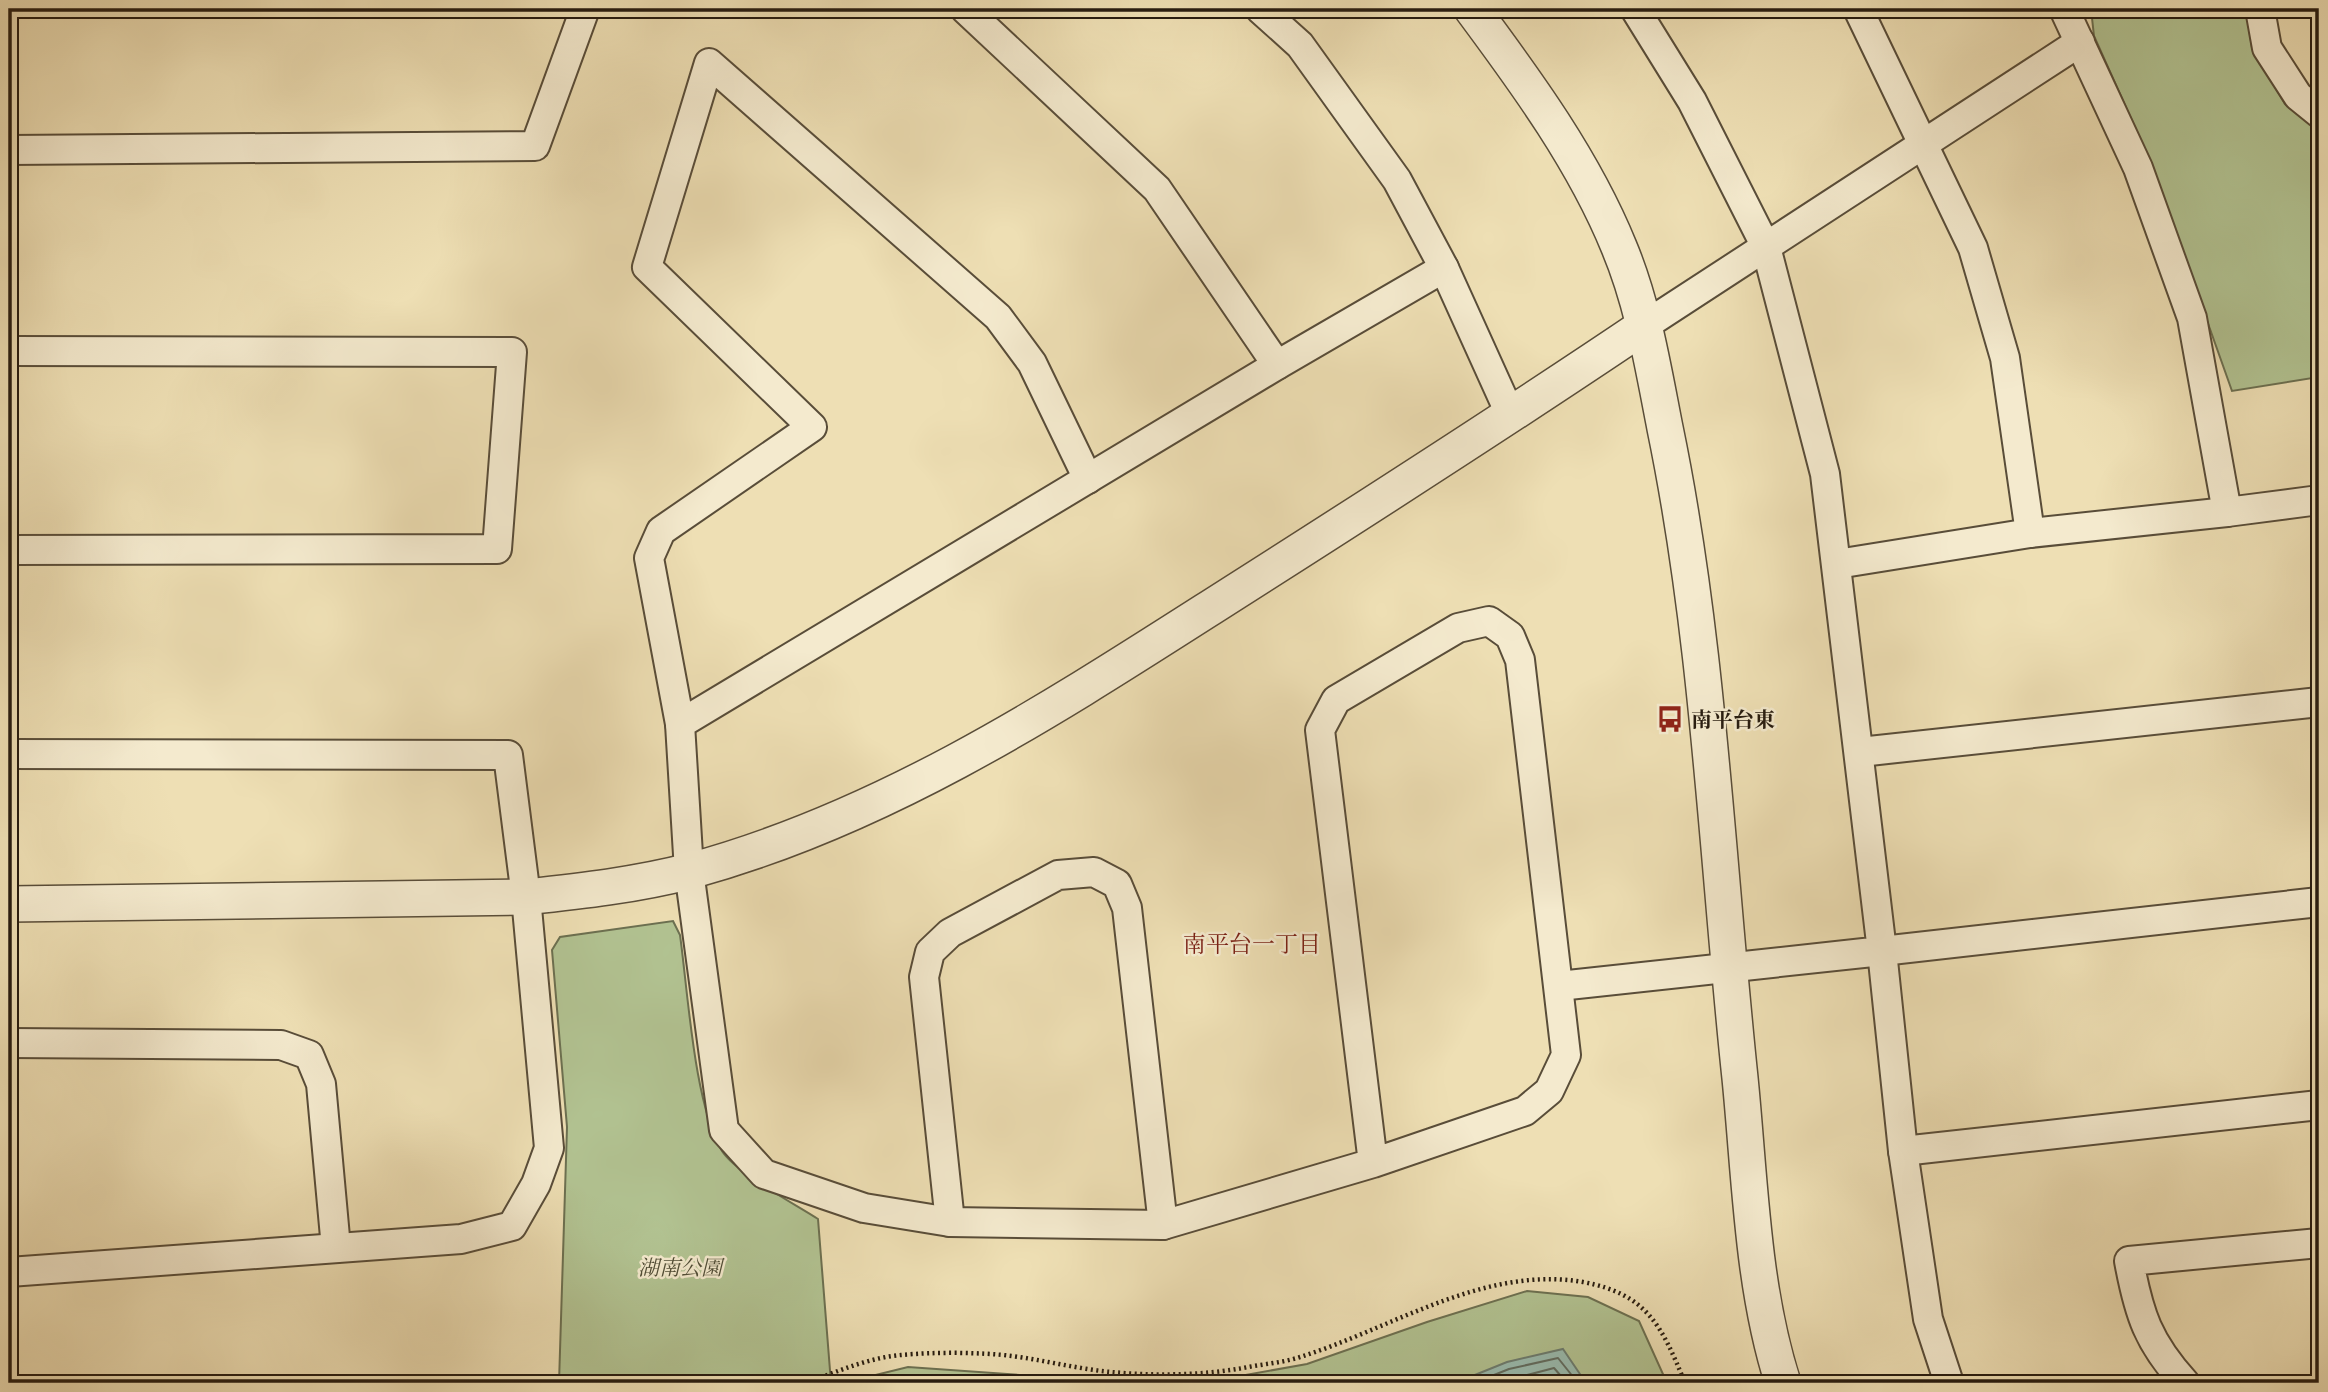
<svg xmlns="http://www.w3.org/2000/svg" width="2328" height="1392" font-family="'Gentium Book Plus','Noto Serif JP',serif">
  <rect width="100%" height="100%" fill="#eedfb4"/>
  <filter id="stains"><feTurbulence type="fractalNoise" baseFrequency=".00286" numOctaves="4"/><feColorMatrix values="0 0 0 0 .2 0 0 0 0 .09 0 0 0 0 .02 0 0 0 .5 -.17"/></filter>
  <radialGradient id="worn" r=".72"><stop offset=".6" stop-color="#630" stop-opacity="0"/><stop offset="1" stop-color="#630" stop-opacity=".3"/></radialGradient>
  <g fill="#b2c392" stroke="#6c7051" stroke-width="2">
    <path d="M2091,9H2246L2252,48L2285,104L2319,129V377L2232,391L2151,163L2094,36Z"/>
    <path d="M673,921L680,935C688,992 694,1104 722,1151C736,1173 795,1204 818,1219L831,1383H559L567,1127L552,950L560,937Z"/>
    <path d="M1527,1291L1588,1297L1639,1321L1667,1383H843L908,1367L1062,1378L1201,1383L1307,1364L1427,1322Z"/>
  </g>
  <path fill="#99bcb0" stroke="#6b7c70" stroke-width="2" d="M1563,1349L1586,1383H1455L1507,1362Z"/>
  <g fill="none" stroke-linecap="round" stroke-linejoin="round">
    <g stroke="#606c60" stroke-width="2">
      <path d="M1474,1383L1509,1369L1558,1358L1578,1383"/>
      <path d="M1497,1383L1554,1368L1567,1383"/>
    </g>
    <defs>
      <g id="minor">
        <path d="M965,9L1157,189L1277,365"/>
        <path d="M1260,9L1300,45L1397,180L1444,268L1511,416"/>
        <path d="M1858,9L1973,248L2005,358L2030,533"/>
        <path d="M2064,9L2138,168L2192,318L2227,512L2319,500"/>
        <path d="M2260,9L2267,48L2298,96L2319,113"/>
        <path d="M9,150L535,146L585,9"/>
        <path d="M1644,326L2080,42"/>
        <path d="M9,351L512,352L497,549L9,550"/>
        <path d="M1837,564L2030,533L2227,512"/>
        <path d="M680,724L649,558L661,531L812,427L647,267L709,63L998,317L1032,363L1088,479"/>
        <path d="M1860,752L2319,702"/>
        <path d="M9,754L508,755L526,897L549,1148L536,1184L512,1226L461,1239L9,1272"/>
        <path d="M2319,902L1882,951L1903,1151L2319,1105"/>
        <path d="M1559,986L1882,951L1825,474L1766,247L1692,101L1635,9"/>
        <path d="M9,1043L281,1045L309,1055L321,1084L336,1248"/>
        <path d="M1903,1151L1928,1319L1949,1383"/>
        <path d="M1373,1163L1320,730L1336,700L1458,628L1489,621L1510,636L1520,660L1566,1055L1549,1091L1525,1111L1373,1163L1163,1225L950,1222L864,1208L764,1174L724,1130L689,871L680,724L1277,365L1444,268"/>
        <path d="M950,1222L924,977L930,952L950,933L1058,875L1094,872L1117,884L1127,908L1163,1225"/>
        <path d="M2185,1383C2148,1342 2139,1315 2129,1261L2319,1243"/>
      </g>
      <g id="tertiary">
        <path d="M1472,9C1527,83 1584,161 1619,247C1643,304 1653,367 1665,428C1709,641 1717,861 1740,1078C1750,1178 1752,1287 1783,1383"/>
        <path d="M9,904L526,897C581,891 636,885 690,871C893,816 1067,699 1243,587C1378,501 1512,415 1644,326"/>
      </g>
    </defs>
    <use href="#minor" stroke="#594d39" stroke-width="32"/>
    <use href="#tertiary" stroke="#594d39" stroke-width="38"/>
    <path stroke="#271c10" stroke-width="4.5" stroke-dasharray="2 3.5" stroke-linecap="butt" d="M805,1383C837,1372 867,1358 901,1355C934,1352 980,1352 1012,1356C1042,1360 1071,1367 1101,1371C1147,1376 1198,1376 1243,1368C1262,1364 1282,1363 1300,1357C1391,1329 1484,1265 1583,1282C1648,1294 1662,1327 1685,1383"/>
    <use href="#minor" stroke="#f4eace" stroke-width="28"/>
    <use href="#tertiary" stroke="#f4eace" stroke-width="35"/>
  </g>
  <defs>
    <symbol id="bus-bare" viewBox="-9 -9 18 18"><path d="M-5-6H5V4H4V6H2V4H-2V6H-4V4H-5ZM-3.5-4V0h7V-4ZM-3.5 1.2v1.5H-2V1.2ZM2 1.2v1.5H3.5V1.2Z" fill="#8f2418" stroke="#f4eace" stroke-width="2.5" paint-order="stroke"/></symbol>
  </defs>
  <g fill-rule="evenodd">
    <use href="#bus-bare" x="1651" y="700" width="38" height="38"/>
  </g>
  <g text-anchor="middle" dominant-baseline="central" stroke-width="5" stroke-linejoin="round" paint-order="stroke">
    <g font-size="21" font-weight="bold" fill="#271c10" stroke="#f4eace" text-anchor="start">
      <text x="1691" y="719">南平台東</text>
    </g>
    <g font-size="21" font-style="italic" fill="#514e37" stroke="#f4eace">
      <text x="680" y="1267">湖南公園</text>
    </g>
    <g font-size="23" fill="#7a1f14" stroke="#f4eace">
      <text x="1252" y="943">南平台一丁目</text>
    </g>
  </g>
  <rect width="2328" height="1392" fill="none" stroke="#eedfb4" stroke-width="35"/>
  <rect x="10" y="10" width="2307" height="1371" fill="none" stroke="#271c10" stroke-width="3.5"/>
  <rect x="18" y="18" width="2293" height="1357" fill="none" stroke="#271c10" stroke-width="2"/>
  <rect width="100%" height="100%" filter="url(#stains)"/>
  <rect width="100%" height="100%" fill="url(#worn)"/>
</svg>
